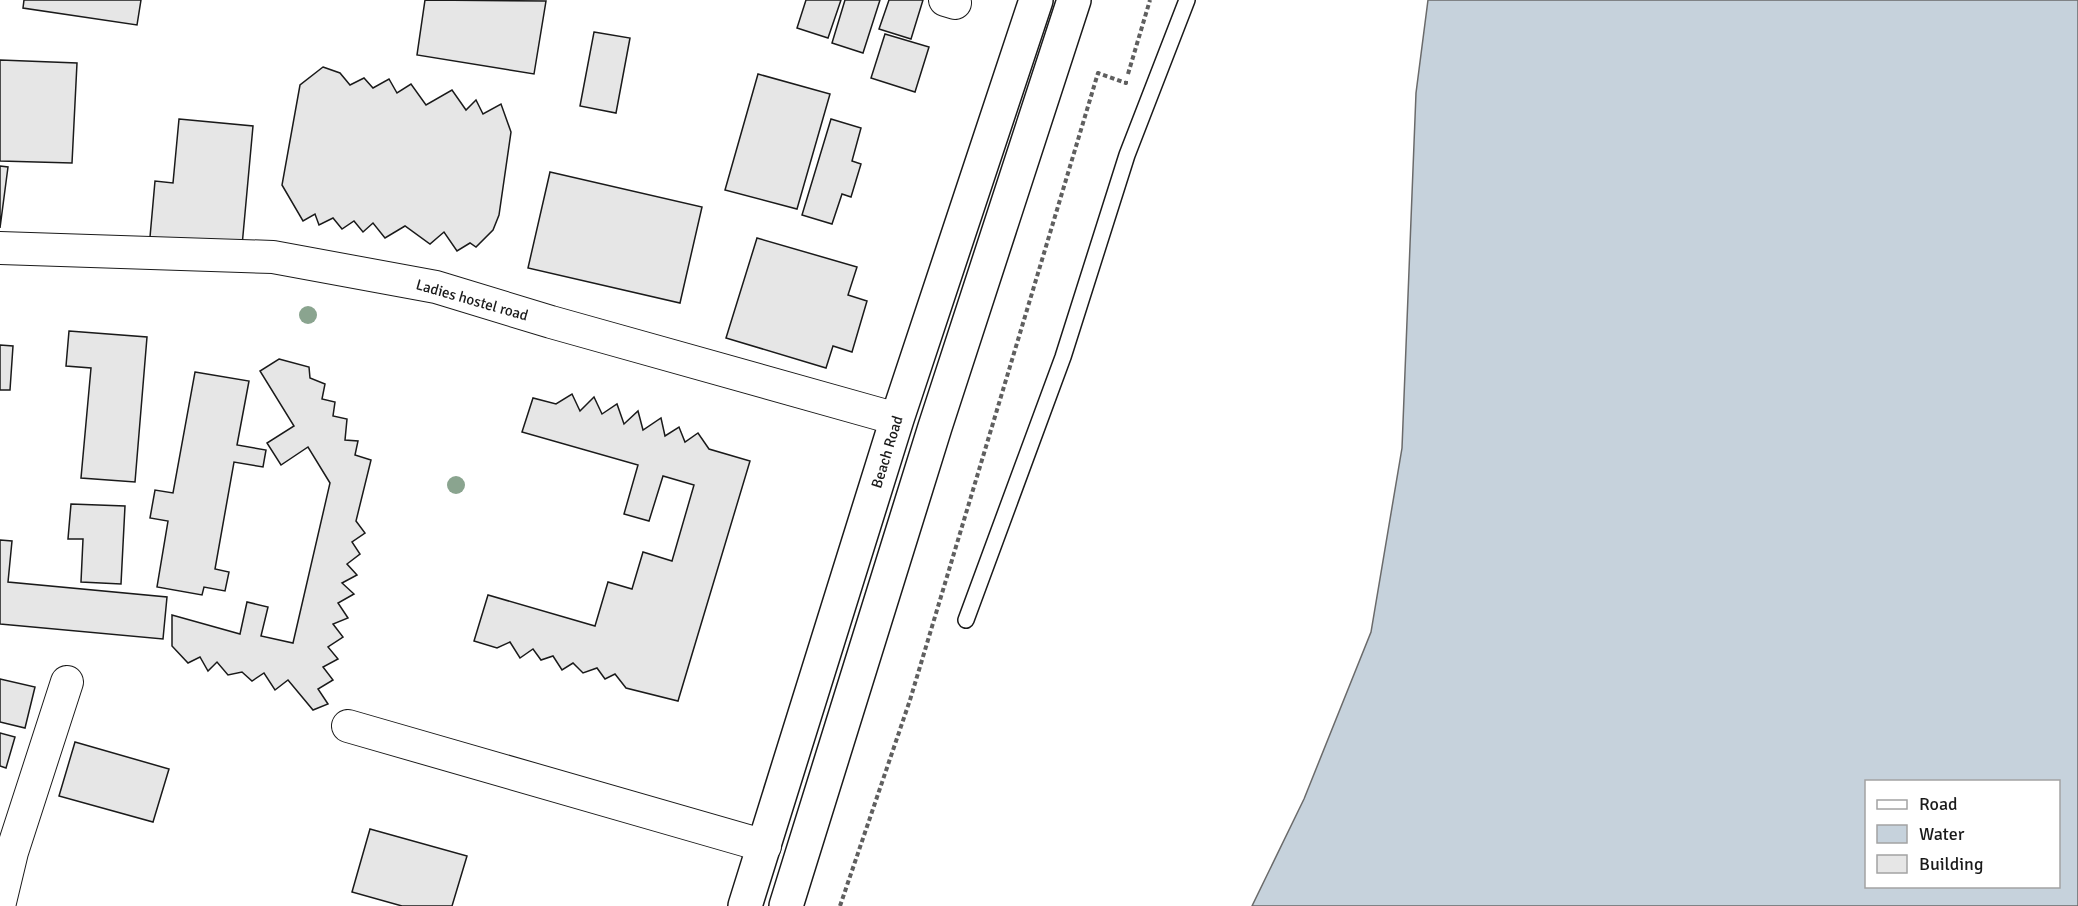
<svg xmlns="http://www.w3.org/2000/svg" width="2078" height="906" font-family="Signika,sans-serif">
  <rect width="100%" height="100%" fill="#fff"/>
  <path fill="#c6d2dc" stroke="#6a6a6a" stroke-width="1.5" fill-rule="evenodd" d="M1428,0H2078V906H1252L1304,799L1371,632L1402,448L1416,93ZM1866,782H2058V886H1866Z"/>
  <g fill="#e6e6e6" stroke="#1a1a1a" stroke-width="1.5">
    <path d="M24,0H141L137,25L23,8Z"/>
    <path d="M425,0L546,1L534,74L417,55Z"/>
    <path d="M806,0H841L828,38L797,28Z"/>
    <path d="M845,0H880L863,53L832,43Z"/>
    <path d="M889,0H923L911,39L879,29Z"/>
    <path d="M594,32L630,38L616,113L580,106Z"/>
    <path d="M885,34L929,47L915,92L871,78Z"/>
    <path d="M0,60L77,63L72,163L0,161Z"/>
    <path d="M323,67L340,73L350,85L364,78L373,88L389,79L397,93L411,84L426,105L452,90L466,110L476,100L483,114L501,104L511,132L499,215L493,230L476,247L470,243L457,251L444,232L430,244L405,226L385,238L373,223L363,232L354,221L342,229L333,218L319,225L315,214L303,221L282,185L300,85Z"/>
    <path d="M758,74L830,94L797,209L725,190Z"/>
    <path d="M179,119L253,126L242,246L150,237L155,181L173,183Z"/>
    <path d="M831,119L861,128L852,161L861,164L851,197L842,194L832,224L802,215Z"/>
    <path d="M0,166L8,167L0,228Z"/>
    <path d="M550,172L702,207L680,303L528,268Z"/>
    <path d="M757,238L857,267L848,295L867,301L852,352L833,346L826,368L726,338Z"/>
    <path d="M69,331L147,337L135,482L81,478L91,368L66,366Z"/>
    <path d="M0,345L13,346L10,390H0Z"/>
    <path d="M279,359L309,367L310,378L325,384L322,399L335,402L333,416L347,419L345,440L358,441L355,455L371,460L356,521L365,533L352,542L360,554L347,564L357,575L342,583L354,594L338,603L348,618L333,624L343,637L328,647L338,659L323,667L333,680L318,689L328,704L313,710L288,680L275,690L264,673L252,681L242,672L228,675L217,662L208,671L200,657L188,663L172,646V615L240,634L247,602L268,607L261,636L293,643L330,483L308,447L281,465L267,443L294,426L260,371Z"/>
    <path d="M195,372L249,381L237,445L266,450L263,467L234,462L215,569L229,572L225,591L204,587L202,595L157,587L168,521L150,518L155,490L173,493Z"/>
    <path d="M572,394L580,411L594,397L602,414L617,404L624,424L638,411L643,430L661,418L665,436L679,427L685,442L698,433L709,449L750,461L678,701L626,688L615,674L605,679L597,668L583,673L573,663L562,670L553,656L541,660L533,649L520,658L510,642L497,648L474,641L488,595L595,626L608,582L632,589L643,552L672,561L694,485L663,476L649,521L624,514L638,465L522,432L533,398L556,404Z"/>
    <path d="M71,504L125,506L121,584L81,582L83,539H68Z"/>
    <path d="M0,540L12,541L8,582L167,597L163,639L0,624Z"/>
    <path d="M0,679L35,687L25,728L0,722Z"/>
    <path d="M0,733L15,737L6,768L0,766Z"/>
    <path d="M75,742L169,769L153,822L59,796Z"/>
    <path d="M370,829L467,856L452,906H402L352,892Z"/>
  </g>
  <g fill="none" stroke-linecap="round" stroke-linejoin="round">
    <defs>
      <path id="service" d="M966,620L1063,357L1127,155L1187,0"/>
      <g id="minor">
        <path d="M945,0L955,3"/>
        <path d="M0,248L273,257L436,287L551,322L897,419"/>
        <path d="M348,726L765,846"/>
        <path d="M0,902L12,852L67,682"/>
      </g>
      <g id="primary">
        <path d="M745,906L897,419L1036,0"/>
        <path d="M786,906L935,427L1074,0"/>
      </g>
    </defs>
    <use href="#service" stroke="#1a1a1a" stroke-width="18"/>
    <use href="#minor" stroke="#1a1a1a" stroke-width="34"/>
    <use href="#primary" stroke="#1a1a1a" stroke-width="36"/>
    <g stroke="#5f5f5f" stroke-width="4" stroke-dasharray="4.5 3" stroke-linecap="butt">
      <path d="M1128,74L1150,0"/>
      <path d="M840,906L910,700L1098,73L1126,83V81"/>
    </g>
    <use href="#service" stroke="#fff" stroke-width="15"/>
    <use href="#minor" stroke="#fff" stroke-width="32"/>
    <use href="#primary" stroke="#fff" stroke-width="33"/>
  </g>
  <g fill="#8aa48f">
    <circle cx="308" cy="315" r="9"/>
    <circle cx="456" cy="485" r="9"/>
  </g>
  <g text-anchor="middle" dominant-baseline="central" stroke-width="4.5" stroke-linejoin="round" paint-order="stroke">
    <g font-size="15" fill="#1a1a1a" stroke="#fff">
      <text transform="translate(472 300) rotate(16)">Ladies hostel road</text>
      <text transform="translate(887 452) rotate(-73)">Beach Road</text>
    </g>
  </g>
  <rect x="1865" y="780" width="195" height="108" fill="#ffffff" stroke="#a3a3a3" stroke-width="1.5"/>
  <rect x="1877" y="800" width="30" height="9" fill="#ffffff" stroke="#a3a3a3" stroke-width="1.5"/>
  <text x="1919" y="810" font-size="18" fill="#1a1a1a">Road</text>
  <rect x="1877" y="825" width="30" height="18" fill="#c6d2dc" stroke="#a3a3a3" stroke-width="1.5"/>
  <text x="1919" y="840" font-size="18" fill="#1a1a1a">Water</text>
  <rect x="1877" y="855" width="30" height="18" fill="#e6e6e6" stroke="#a3a3a3" stroke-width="1.5"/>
  <text x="1919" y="870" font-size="18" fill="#1a1a1a">Building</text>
</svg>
